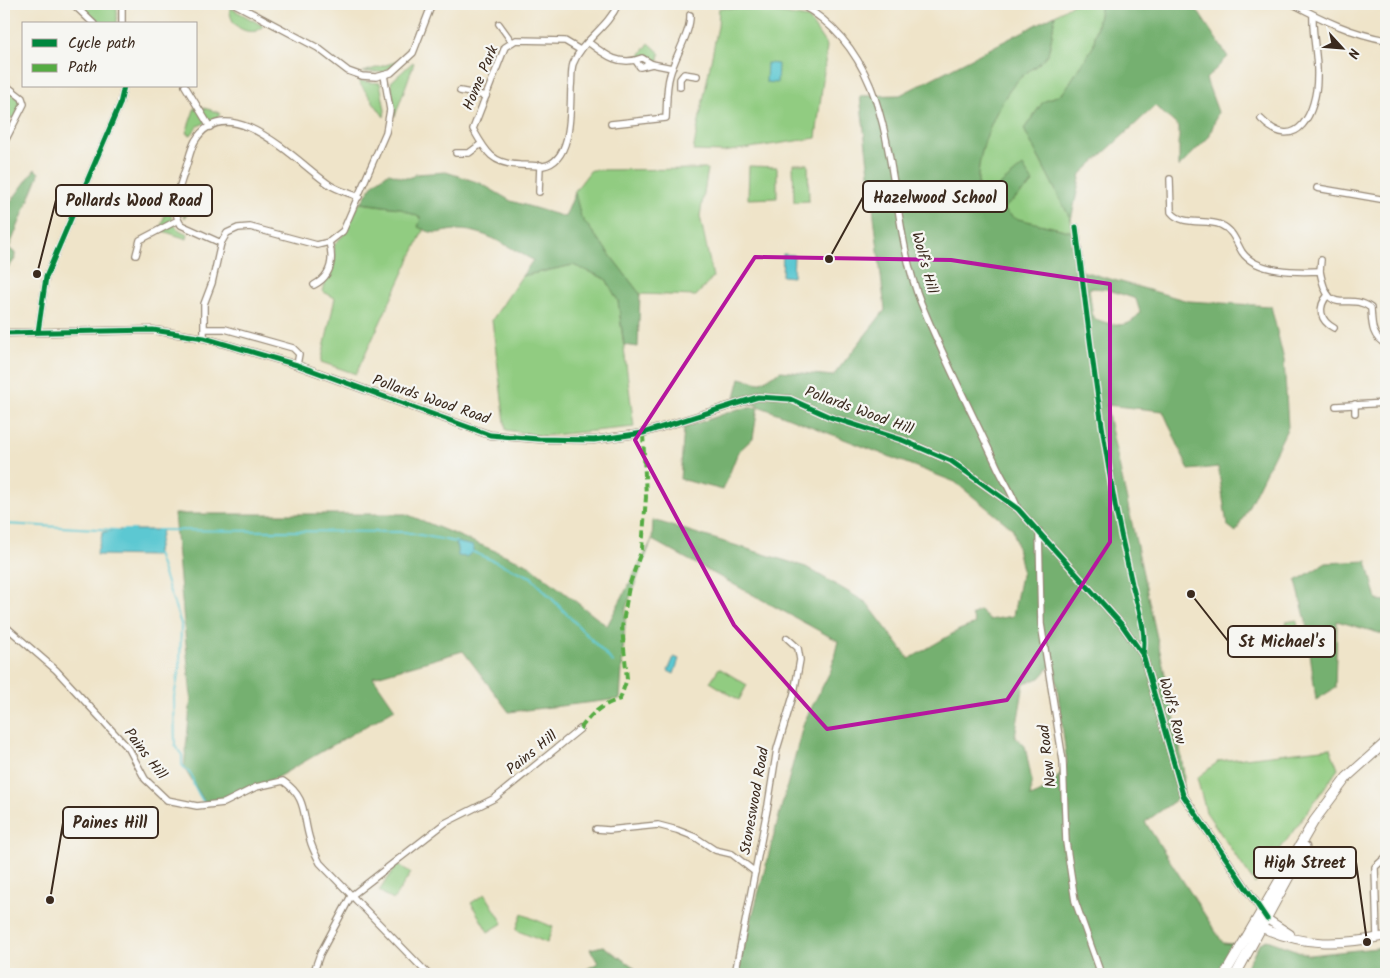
<svg xmlns="http://www.w3.org/2000/svg" width="1390" height="978" font-family="Kalam,sans-serif">
  <rect width="100%" height="100%" fill="#f6f6f2"/>
  <filter id="ink" filterUnits="userSpaceOnUse"><feTurbulence type="fractalNoise" baseFrequency=".02" numOctaves="2"/><feDisplacementMap in="SourceGraphic" scale="10" xChannelSelector="R" yChannelSelector="G"/><feConvolveMatrix kernelMatrix="1 2 1 2 8 2 1 2 1" color-interpolation-filters="sRGB"/></filter>
  <filter id="wash" filterUnits="userSpaceOnUse"><feTurbulence type="fractalNoise" baseFrequency=".0096" numOctaves="4" result="noise"/><feDisplacementMap in="SourceGraphic" scale="20" xChannelSelector="R" yChannelSelector="G"/><feGaussianBlur stdDeviation="1.12" result="paint"/><feColorMatrix in="noise" values="0 0 0 0 0 0 0 0 0 0 0 0 0 0 0 0 0 1.4 0 .05"/><feComposite in="paint" operator="in"/></filter>
  <g filter="url(#wash)">
    <rect width="100%" height="100%" fill="#efe4c9"/>
    <g fill="#91cc81" stroke="#667b50">
      <path d="M80,4H117V24H100Z"/>
      <path d="M1073,4H1101L1093,47L1063,93L1043,102L1024,129L1071,220L1073,232L1014,218L1003,209L1033,183L979,196C972,161 995,104 1019,79C1027,71 1039,65 1046,57C1051,50 1053,25 1055,15Z"/>
      <path d="M230,8H231L263,26L257,31C242,34 229,24 230,8Z"/>
      <path d="M719,8L753,9L808,18L827,46L816,138L723,152L693,151L718,26Z"/>
      <path d="M649,43L660,53L659,60L652,64L642,58L636,61Z"/>
      <path d="M402,60L384,72H363Z"/>
      <path d="M413,62L414,63L395,116L391,82Z"/>
      <path d="M358,81L380,83L385,110L384,117Z"/>
      <path d="M9,91L19,100L21,104L14,119L4,113V98Z"/>
      <path d="M198,106L220,113L219,116L198,126L191,135L186,133L195,107Z"/>
      <path d="M793,164H808L809,201L794,202Z"/>
      <path d="M749,166L777,167V198L748,199Z"/>
      <path d="M708,169L700,216L713,277L696,296L640,294L581,217L574,192L591,170Z"/>
      <path d="M184,195L192,197L185,218L181,206Z"/>
      <path d="M359,203L399,208L421,218L423,231L356,374L321,362L335,298L322,291L335,261L334,245L345,233Z"/>
      <path d="M168,204C174,218 167,226 188,234L187,239L160,230Z"/>
      <path d="M573,265L606,279L618,301L634,427L543,436L506,430L492,320L522,276Z"/>
      <path d="M1297,620L1299,643L1289,644L1286,622Z"/>
      <path d="M719,668L747,685L739,700L710,682Z"/>
      <path d="M1330,748L1338,769L1255,884L1206,812L1197,778L1219,761Z"/>
      <path d="M398,864L411,873L393,900L379,891Z"/>
      <path d="M485,894L503,923L488,932L471,903Z"/>
      <path d="M522,914L553,927L547,943L516,930Z"/>
    </g>
    <g fill="#74b06f" stroke="#586d46" fill-rule="evenodd">
      <path d="M1101,4H1193L1228,57L1206,79L1218,112L1209,137L1179,167V127L1155,106L1081,174L1071,220L1024,129L1043,102L1063,93L1093,47Z"/>
      <path d="M1055,15C1053,25 1051,50 1046,57C1039,65 1027,71 1019,79C995,104 972,161 979,195L990,193L1023,166L1033,183L1003,209L1014,218L1073,232L1075,269L1188,301L1271,306L1284,360L1288,427L1236,532L1227,525L1218,467L1189,470L1163,411L1106,405L1177,729L1184,775L1183,795L1145,822L1223,943L1233,944L1218,974H737L804,722L831,670L838,641L652,540L653,520L806,567L867,603L909,659L959,630L975,624L972,615L980,610L989,620L1013,616L1022,570L1013,529L955,482L735,397L740,378L759,383L781,371L833,376L885,310L860,96L900,95ZM1089,288L1106,289L1136,299L1140,312C1129,331 1111,325 1093,318ZM1054,662L1067,763C1055,781 1051,790 1030,797L1032,782L1025,746L1015,737L1024,683L1040,678Z"/>
      <path d="M35,169L39,173L38,177L9,248L15,253V259L9,267L4,268V211Z"/>
      <path d="M446,172L480,183L511,201L565,217L575,193L581,217L640,294L638,347L624,345L618,301L606,279L573,265L522,276L533,260C510,248 485,230 459,230C438,230 440,238 418,227L421,218L399,208L361,203L373,184L388,173C398,174 406,183 416,174Z"/>
      <path d="M758,407L753,438L738,452L723,490L680,479L684,428L738,409Z"/>
      <path d="M174,514H406L529,565L607,626L652,540L626,608L620,699L509,712L463,651L373,677L395,709L264,785L207,805L184,768L191,698Z"/>
      <path d="M1367,561L1377,600L1386,601V635L1337,621L1335,688L1316,700L1306,621L1296,581L1326,563Z"/>
      <path d="M1267,940L1309,955L1386,947V974H1242L1260,943Z"/>
      <path d="M603,946L634,967L636,974H584L585,970L598,963L590,949Z"/>
    </g>
    <g fill="#5bc8d2" stroke="#4b7978">
      <path d="M767,63L778,64L777,83L766,82Z"/>
      <path d="M783,254L794,255L793,277L782,276Z"/>
      <path d="M115,530H162L156,556L96,555L103,532Z"/>
      <path d="M456,542L473,546V552L466,557L458,556Z"/>
      <path d="M674,657L679,659L674,674L668,671Z"/>
    </g>
    <g fill="none" stroke-linecap="round" stroke-linejoin="round">
      <g stroke="#5bc8d2" stroke-width="2">
        <path d="M4,524L117,530"/>
        <path d="M122,530H134"/>
        <path d="M157,530L405,532L456,542"/>
        <path d="M473,552L531,577L613,662"/>
        <path d="M157,554L181,624L180,665L174,697L175,746L182,755V765L192,776L194,786L204,803"/>
      </g>
    </g>
  </g>
  <g filter="url(#ink)">
    <g fill="none" stroke-linecap="round" stroke-linejoin="round">
      <defs>
        <g id="minor">
          <path d="M73,4L94,24"/>
          <path d="M235,4L318,48L348,71L362,76L376,77L391,73L413,53L432,4"/>
          <path d="M800,4C908,64 881,204 921,303C943,357 970,409 995,462C1002,478 1012,492 1018,509"/>
          <path d="M1293,4C1323,20 1352,34 1386,40"/>
          <path d="M808,9L811,5L822,4"/>
          <path d="M122,24V4"/>
          <path d="M499,24L512,42"/>
          <path d="M588,42C605,55 620,67 642,58L652,64L672,68"/>
          <path d="M580,50L565,41L516,40L505,47L473,129C486,152 492,164 520,165C528,165 536,166 543,166C573,162 570,109 571,87C572,80 571,70 573,64C582,40 607,29 618,4"/>
          <path d="M636,61L640,67L652,64"/>
          <path d="M4,84L22,98L24,104L4,143"/>
          <path d="M185,86L210,127"/>
          <path d="M680,87V79L684,74L697,76"/>
          <path d="M460,91L486,96"/>
          <path d="M1261,119C1297,156 1317,111 1317,77C1318,56 1312,36 1313,15"/>
          <path d="M611,124L666,118C667,104 666,88 670,75C675,56 691,32 690,15"/>
          <path d="M456,153H469L481,144"/>
          <path d="M1170,179L1171,212C1183,227 1206,218 1221,225C1233,230 1236,242 1242,252C1256,273 1298,272 1320,271C1329,321 1347,290 1371,308C1372,323 1371,337 1386,344"/>
          <path d="M1317,188L1386,200"/>
          <path d="M539,192L540,165"/>
          <path d="M1076,227C1087,318 1098,409 1114,499C1119,528 1126,556 1132,584C1138,609 1147,629 1143,655"/>
          <path d="M221,243L181,225C170,208 179,190 184,173C188,163 190,150 195,141C228,86 301,166 330,185C339,191 350,193 359,197"/>
          <path d="M136,255L140,240L178,220"/>
          <path d="M1320,271L1321,260"/>
          <path d="M314,285C331,276 334,260 329,242"/>
          <path d="M1328,295C1317,307 1320,321 1334,328"/>
          <path d="M205,329H225L293,348L299,354L297,365"/>
          <path d="M38,332L46,277L120,104L124,86"/>
          <path d="M204,338V304L212,283L221,243L227,233L238,228L250,227L317,245L329,242L343,231L386,132L390,110L384,75"/>
          <path d="M1355,404V413"/>
          <path d="M1336,406L1386,403"/>
          <path d="M1039,531L1041,624L1063,761L1066,842L1075,901L1101,974"/>
          <path d="M4,625L56,670L129,749L145,779L167,800L197,806L224,803L256,787L283,781C308,798 302,815 310,840C312,848 316,855 320,863L428,974"/>
          <path d="M596,829L609,830L658,825L677,830L695,837L715,850L732,854L755,872"/>
          <path d="M1377,938L1375,867L1386,857"/>
          <path d="M313,974L320,954L351,896L445,823L495,798L580,729"/>
          <path d="M735,974L768,805L777,749L794,693L800,660L798,648L787,638"/>
        </g>
        <path id="tertiary" d="M4,333L153,330L204,338L297,365L490,435L539,439L594,440L643,433L758,397L790,399L830,417L902,440L951,461L1018,509L1122,625L1143,655L1183,795L1261,910"/>
        <g id="secondary">
          <path d="M1267,919L1290,934"/>
          <path d="M1260,924L1262,928C1306,947 1341,945 1386,936"/>
        </g>
        <g id="primary">
          <path d="M1225,974L1314,821L1347,777L1386,742"/>
          <path d="M1236,974L1305,847"/>
        </g>
      </defs>
      <use href="#minor" stroke="#958774" stroke-width="8"/>
      <use href="#tertiary" stroke="#958774" stroke-width="9"/>
      <use href="#secondary" stroke="#958774" stroke-width="10"/>
      <use href="#primary" stroke="#958774" stroke-width="11"/>
      <use href="#minor" stroke="#fff" stroke-width="5.5"/>
      <use href="#tertiary" stroke="#fff" stroke-width="7"/>
      <use href="#secondary" stroke="#fff" stroke-width="8"/>
      <use href="#primary" stroke="#fff" stroke-width="9"/>
      <path stroke="#55ab43" stroke-width="4" stroke-dasharray="8 4" stroke-linecap="butt" d="M580,729C592,713 601,705 620,699L627,679L622,628L629,586L642,549L646,497L643,433"/>
      <defs>
        <g id="cycleway">
          <path d="M1076,227C1087,318 1098,409 1114,499C1119,528 1126,556 1132,584C1138,609 1147,629 1143,655"/>
          <path d="M38,332L46,277L120,104L124,86"/>
          <path d="M4,333L153,330L204,338L297,365L490,435L539,439L594,440L643,433L758,397L790,399L830,417L902,440L951,461L1018,509L1122,625L1143,655L1183,795L1267,919"/>
        </g>
      </defs>
      <use href="#cycleway" stroke="#f6f6f2" stroke-width="8"/>
      <use href="#cycleway" stroke="#00873e" stroke-width="5"/>
    </g>
  </g>
  <path fill="none" stroke="#b5179e" stroke-width="4" stroke-linejoin="round" d="M755,257L951,260L1110,284V542L1007,700L827,729L734,625L635,440Z"/>
  <g text-anchor="middle" dominant-baseline="central" stroke-width="4.5" stroke-linejoin="round" paint-order="stroke">
    <g font-size="15" fill="#3b2a1e" stroke="#f6f6f2">
      <text transform="translate(481 78) rotate(-67)">Home Park</text>
      <text transform="translate(924 263) rotate(75)">Wolf's Hill</text>
      <text transform="translate(431 400) rotate(19)">Pollards Wood Road</text>
      <text transform="translate(859 411) rotate(20)">Pollards Wood Hill</text>
      <text transform="translate(1172 711) rotate(75)">Wolf's Row</text>
      <text transform="translate(532 753) rotate(-39)">Pains Hill</text>
      <text transform="translate(145 754) rotate(53)">Pains Hill</text>
      <text transform="translate(1048 756) rotate(-97)">New Road</text>
      <text transform="translate(755 801) rotate(-80)">Stoneswood Road</text>
    </g>
  </g>
  <path fill="none" stroke="#3b2a1e" stroke-width="2" d="M829 259L863 197M37 274L56 200M1191 594L1228 641M50 900L63 823M1367 942L1356 862"/>
  <g fill="#3b2a1e" stroke="#f6f6f2" stroke-width="2">
    <circle cx="829" cy="259" r="5"/>
    <circle cx="37" cy="274" r="5"/>
    <circle cx="1191" cy="594" r="5"/>
    <circle cx="50" cy="900" r="5"/>
    <circle cx="1367" cy="942" r="5"/>
  </g>
  <g fill="#f6f6f2" stroke="#3b2a1e" stroke-width="2">
    <rect x="863" y="181" width="144" height="31" rx="5"/>
    <rect x="56" y="185" width="156" height="31" rx="5"/>
    <rect x="1228" y="626" width="107" height="31" rx="5"/>
    <rect x="63" y="807" width="95" height="31" rx="5"/>
    <rect x="1254" y="847" width="102" height="31" rx="5"/>
  </g>
  <g font-size="16" text-anchor="middle" font-weight="bold" fill="#3b2a1e">
    <text x="935" y="203">Hazelwood School</text>
    <text x="134" y="206">Pollards Wood Road</text>
    <text x="1282" y="647">St Michael's</text>
    <text x="110" y="828">Paines Hill</text>
    <text x="1305" y="868">High Street</text>
  </g>
  <rect width="1390" height="978" fill="none" stroke="#f6f6f2" stroke-width="20"/>
  <rect x="22" y="22" width="175" height="65" fill="#f6f6f2" stroke="#aba49d"/>
  <rect x="32" y="39" width="25" height="8" fill="#00873e" stroke="#aba49d"/>
  <text x="68" y="48" font-size="15" fill="#3b2a1e">Cycle path</text>
  <rect x="32" y="64" width="25" height="8" fill="#55ab43" stroke="#aba49d"/>
  <text x="68" y="72" font-size="15" fill="#3b2a1e">Path</text>
  <g transform="translate(1342 48) rotate(116)" stroke="#f6f6f2" stroke-width="4" paint-order="stroke">
  <path d="M0-4L9 19L0 12L-9 19Z" fill="#3b2a1e"/>
  <text y="-8" font-size="14" font-weight="bold" text-anchor="middle" fill="#3b2a1e">N</text>
  </g>
</svg>
